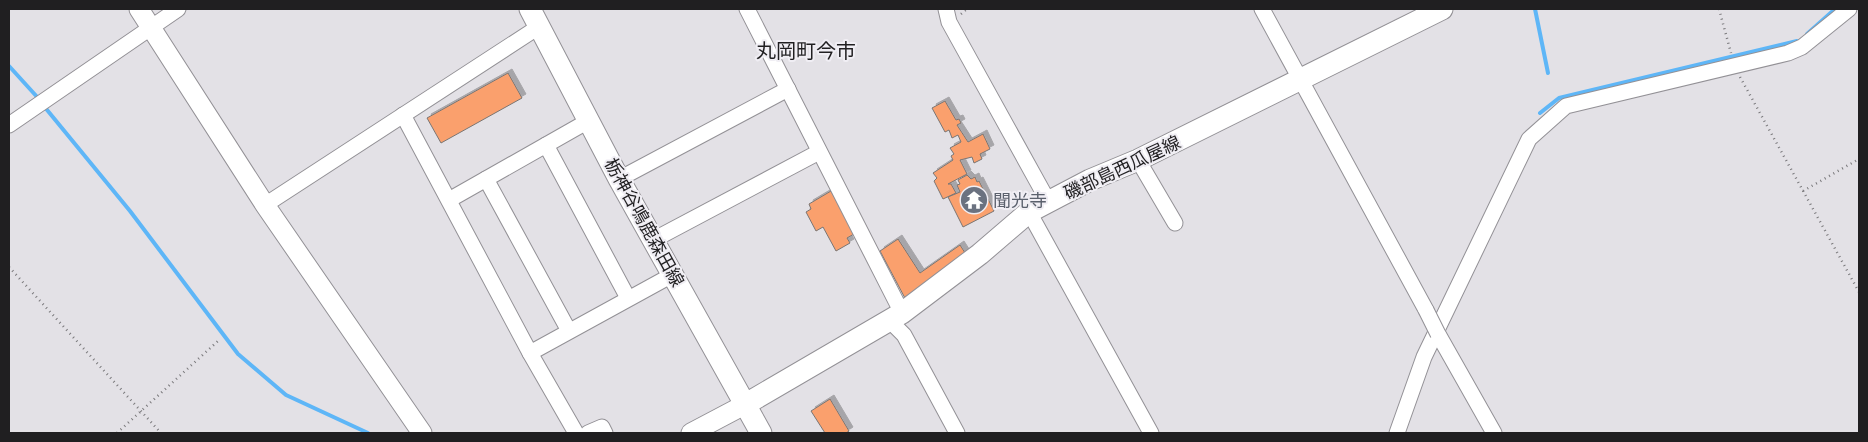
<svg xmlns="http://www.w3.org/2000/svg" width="1868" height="442" font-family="'Noto Serif','Noto Sans JP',serif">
  <defs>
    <filter id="shadow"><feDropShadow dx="4" dy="-4" stdDeviation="0" flood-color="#0004"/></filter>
  </defs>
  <rect width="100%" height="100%" fill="#e3e1e6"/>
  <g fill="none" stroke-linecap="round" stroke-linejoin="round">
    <g stroke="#5eb6f7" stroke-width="4">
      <path d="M1535,9L1548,73"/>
      <path d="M1807,34L1835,9"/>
      <path d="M9,66L39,99"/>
      <path d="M43,105L130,211L238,354L286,395L368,433"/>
      <path d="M1540,113L1559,98L1797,41"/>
    </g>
  </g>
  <g fill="#faa06d" stroke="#7a7573" filter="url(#shadow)">
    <path d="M508,73L522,98L441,143L427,118Z"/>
    <path d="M945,101L956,120L959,119L961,123L957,125L968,142L983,134L990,149L980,154L982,159L974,163L972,157L960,160L967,174L948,184H951L956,193L943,199L934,181L937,178L933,173L953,160L951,156L954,154L950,148L961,142L958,135L952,138L949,130L945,132L932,108Z"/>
    <path d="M967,175L971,179L975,177L977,182L979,181L994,211L963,227L948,197L960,192L957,185L960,184L958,180Z"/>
    <path d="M831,191L854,234L847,238L850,243L836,251L823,227L816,231L806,212L811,209L809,204Z"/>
    <path d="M898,239L920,273L960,245L967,256L906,300L880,251Z"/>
    <path d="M830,399L849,431L846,433H825L811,411Z"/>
  </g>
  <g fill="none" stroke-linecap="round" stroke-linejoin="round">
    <defs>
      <g id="minor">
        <path d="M747,9L902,313"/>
        <path d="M946,9L949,22L1048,201"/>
        <path d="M1262,9L1426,310"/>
        <path d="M403,115L530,353L674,274"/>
        <path d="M9,125L178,9"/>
        <path d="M546,145L628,298"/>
        <path d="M1138,160L1175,223"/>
        <path d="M486,179L569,331"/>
        <path d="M619,179L788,89"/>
        <path d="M449,200L590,120"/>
        <path d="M265,205L540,26"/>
        <path d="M1029,212L1151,433"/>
        <path d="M655,239L819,152"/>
        <path d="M890,321L904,335L957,433"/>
        <path d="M1438,334L1494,433"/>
        <path d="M530,353L576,433"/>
        <path d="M588,433L602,427L605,433"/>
        <path d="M1397,433L1424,357L1529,139L1566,106L1788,53L1802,47L1849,9"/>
      </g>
      <g id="tertiary">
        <path d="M139,9L265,205L422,433"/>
        <path d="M691,433L746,404"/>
      </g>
      <g id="secondary">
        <path d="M530,9L619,179L761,433"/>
        <path d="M746,404L902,313L980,254L1029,212L1090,180L1138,160L1442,9"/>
      </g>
    </defs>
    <use href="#minor" stroke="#939196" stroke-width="17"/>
    <use href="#tertiary" stroke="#939196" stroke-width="21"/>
    <use href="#secondary" stroke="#939196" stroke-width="23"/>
    <g stroke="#79787b" stroke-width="2.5" stroke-dasharray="1 4" stroke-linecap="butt">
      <path d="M1719,9L1731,53"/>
      <path d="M961,14L967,9"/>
      <path d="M1740,77L1859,292"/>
      <path d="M1803,191L1859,159"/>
      <path d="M9,267L161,433"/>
      <path d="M117,433L218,341"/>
    </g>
    <use href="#minor" stroke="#fff" stroke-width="15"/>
    <use href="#tertiary" stroke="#fff" stroke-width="19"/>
    <use href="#secondary" stroke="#fff" stroke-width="21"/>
    <defs>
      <path id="minor-bridge" d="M1426,310L1438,334"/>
    </defs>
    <use href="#minor-bridge" stroke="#939196" stroke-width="17" stroke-linecap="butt"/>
    <use href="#minor-bridge" stroke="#fff" stroke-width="15"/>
  </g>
  <defs>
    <symbol id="temple-disc" viewBox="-11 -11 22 22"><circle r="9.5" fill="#6b7280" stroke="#f0eef4"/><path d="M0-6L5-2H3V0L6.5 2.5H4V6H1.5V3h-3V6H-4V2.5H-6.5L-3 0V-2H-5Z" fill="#fff"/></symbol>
  </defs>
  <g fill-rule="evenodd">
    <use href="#temple-disc" x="958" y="184" width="32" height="32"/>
  </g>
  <g text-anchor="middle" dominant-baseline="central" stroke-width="4" stroke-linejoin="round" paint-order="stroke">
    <g font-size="18" fill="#201f21" stroke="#f0eef4">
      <text transform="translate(1122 167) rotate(-25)">磯部島西瓜屋線</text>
      <text transform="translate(645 222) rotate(61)">栃神谷鳴鹿森田線</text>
    </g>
    <g font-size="18" fill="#5b616d" stroke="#f0eef4" text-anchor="start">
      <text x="993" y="200">聞光寺</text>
    </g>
    <g font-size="20" fill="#201f21" stroke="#f0eef4">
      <text x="806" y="50">丸岡町今市</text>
    </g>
  </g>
  <rect width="1868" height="442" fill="none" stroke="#201f21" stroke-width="20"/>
</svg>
